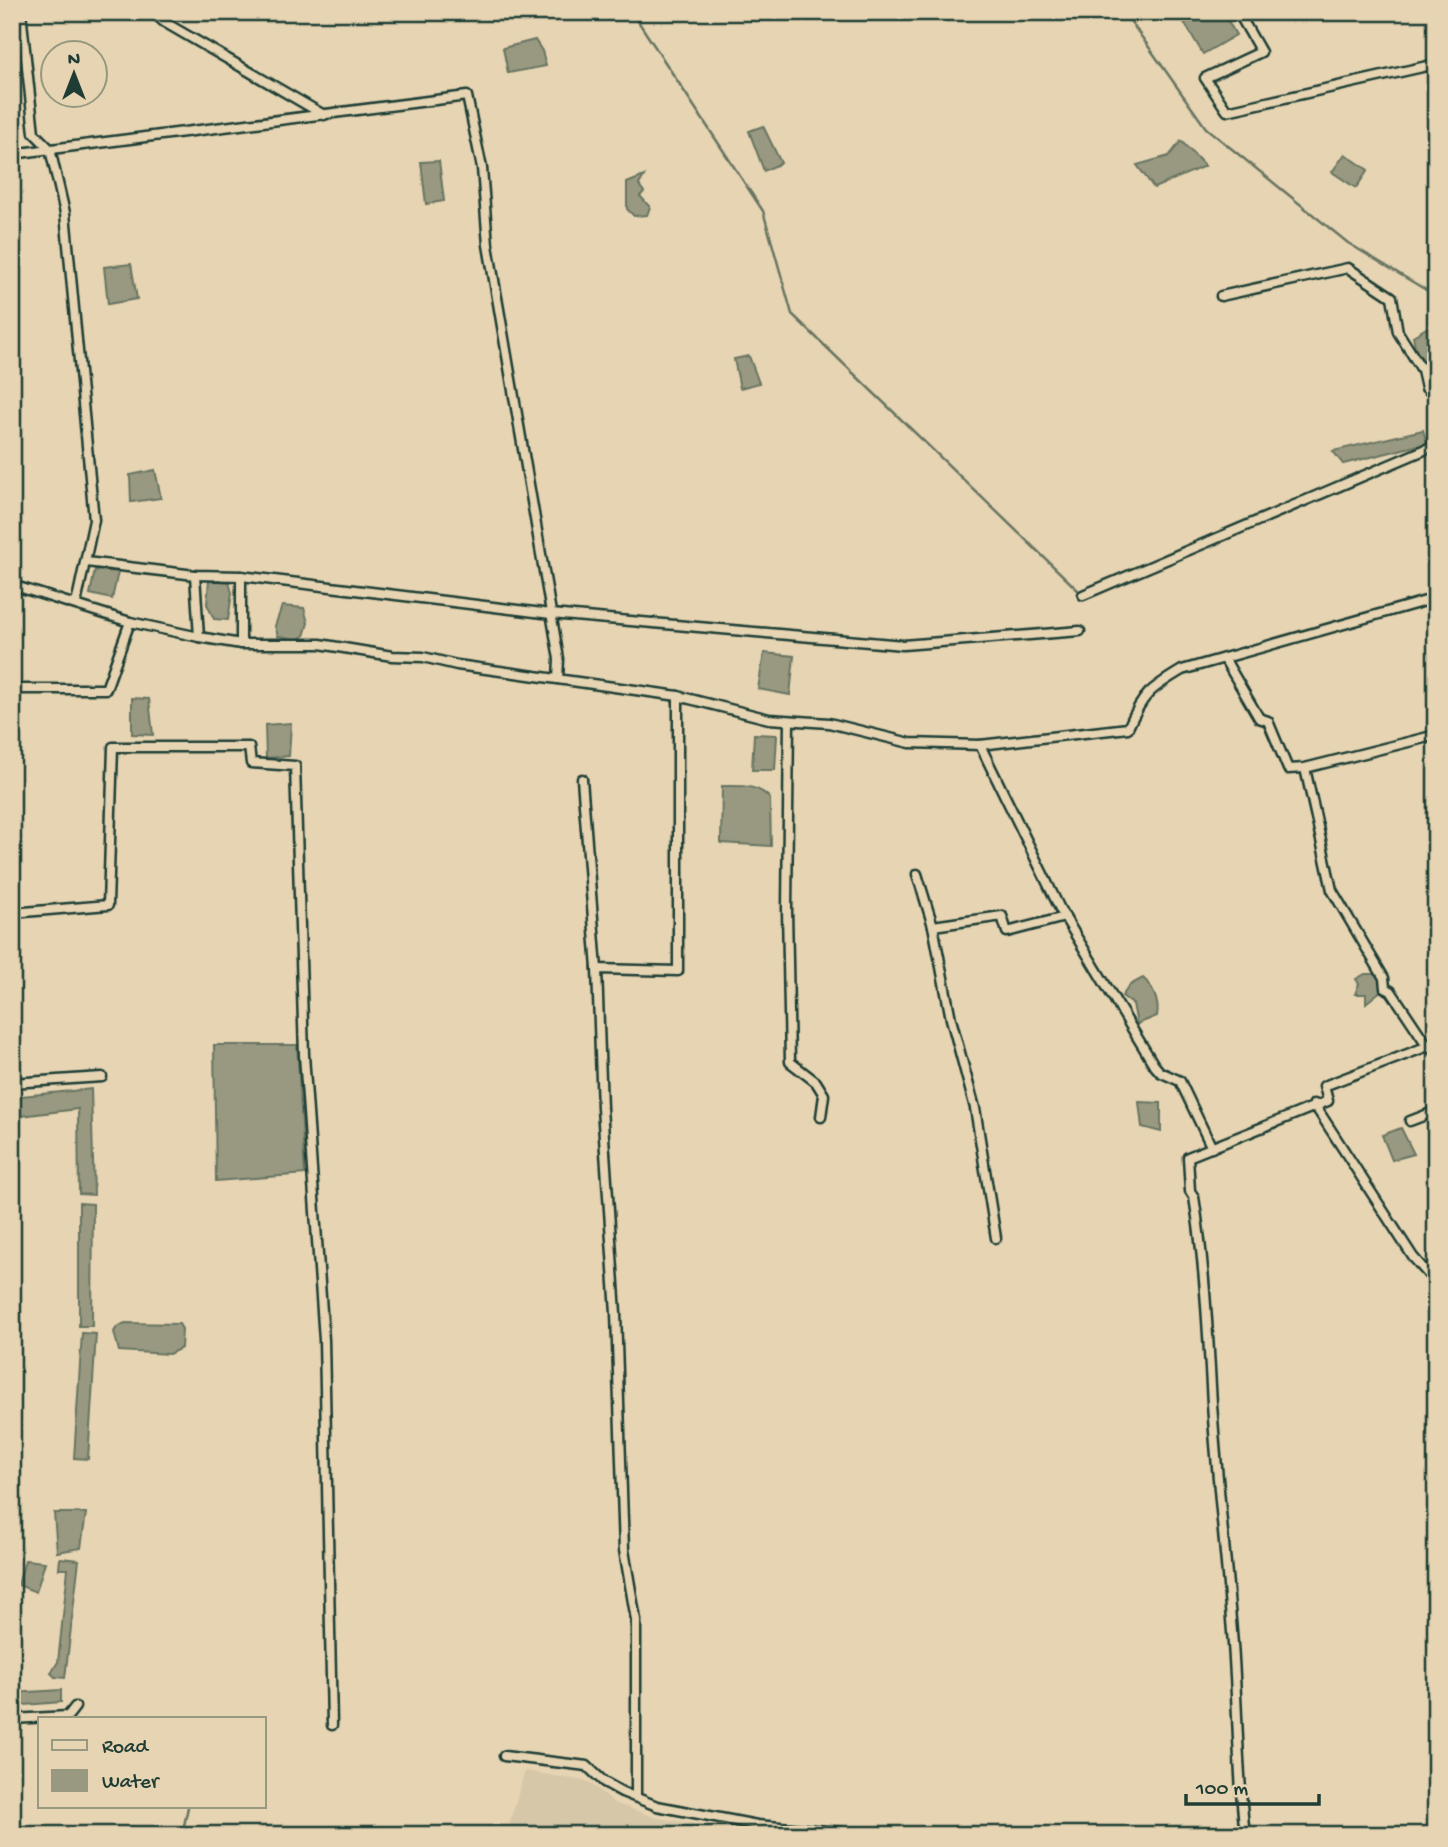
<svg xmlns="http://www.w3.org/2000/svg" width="1448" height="1847" font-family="'Gochi Hand',sans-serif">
  <rect width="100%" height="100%" fill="#e6d4b2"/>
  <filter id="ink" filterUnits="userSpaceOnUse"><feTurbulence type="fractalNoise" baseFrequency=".0143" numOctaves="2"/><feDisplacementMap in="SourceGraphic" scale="14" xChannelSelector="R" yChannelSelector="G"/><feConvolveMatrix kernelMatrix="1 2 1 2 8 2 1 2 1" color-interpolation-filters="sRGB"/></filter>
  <g filter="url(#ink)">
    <path fill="#d6c7a8" d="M525,1771L589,1782L614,1803L657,1818L767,1835H506Z"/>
    <g fill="#989980" stroke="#687462" stroke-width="2">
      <path d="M1178,12H1223L1236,35L1203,54Z"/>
      <path d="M535,40L542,51L546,66L508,73L503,48Z"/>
      <path d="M763,126L781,163L764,171L749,131Z"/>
      <path d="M1181,141L1205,166L1154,188L1137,165L1169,156Z"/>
      <path d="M1345,154L1368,170L1356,188L1332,172Z"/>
      <path d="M439,161L444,201L426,204L421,162Z"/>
      <path d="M644,176L639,185L644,192L640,196L650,207L647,215L634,216L627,209V183Z"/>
      <path d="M131,264L137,299L108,304L104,267Z"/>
      <path d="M1428,327L1436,339V357L1427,363L1416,352L1413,336Z"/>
      <path d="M749,356L759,383L740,388L734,359Z"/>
      <path d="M1423,430L1427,443L1343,464L1333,451Z"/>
      <path d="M155,470L161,498L131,502L130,475Z"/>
      <path d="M95,570L118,572L112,599L90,594Z"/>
      <path d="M209,580L229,582L232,593L228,620L214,619L207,604Z"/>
      <path d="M282,606L304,608L308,623L304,636L298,639L278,636L275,626Z"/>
      <path d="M764,653L794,656L790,695L758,689Z"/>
      <path d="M132,698L149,699L153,735L132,734Z"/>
      <path d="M291,723L289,756L266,758L265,725Z"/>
      <path d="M754,734L777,735L775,770H752Z"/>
      <path d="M722,786C739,786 759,784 770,799L771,846L721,843Z"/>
      <path d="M1365,974H1377L1382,990L1366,1003V994H1355L1359,984L1356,979Z"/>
      <path d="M1143,978C1152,986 1160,1002 1157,1016L1137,1024L1133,1004L1122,996L1130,985Z"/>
      <path d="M214,1045H297L305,1174L216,1181Z"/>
      <path d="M91,1089L94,1195L79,1194L78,1109L12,1117V1097Z"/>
      <path d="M1139,1102L1161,1103V1132L1142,1127Z"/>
      <path d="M1401,1128L1414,1154L1392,1160L1382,1135Z"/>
      <path d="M79,1203L93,1204L92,1326H79Z"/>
      <path d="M125,1323L179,1324L182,1329L181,1348L169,1354L119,1351L114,1332L117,1327Z"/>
      <path d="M82,1333L96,1334L88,1459L74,1458Z"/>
      <path d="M54,1513H86L81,1548L57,1552Z"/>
      <path d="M60,1558L79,1560L65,1678L55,1677L51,1673L58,1662L68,1569H59Z"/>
      <path d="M25,1560L45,1562L36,1592L18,1585Z"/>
      <path d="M61,1690V1702L12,1706V1693Z"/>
    </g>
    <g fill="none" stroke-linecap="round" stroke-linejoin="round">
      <g stroke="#687462" stroke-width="2.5">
        <path d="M632,12L763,211L792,314L1083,595"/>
        <path d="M1124,12L1206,128L1348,243L1436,296"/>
        <path d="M182,1835L188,1807"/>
      </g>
      <defs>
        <g id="street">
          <path d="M21,12L34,133L50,149L65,213L94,520L76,604"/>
          <path d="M153,12L164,22L324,115"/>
          <path d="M1238,12L1261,52L1205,78L1227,111L1436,64"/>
          <path d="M12,154L467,96L482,168L488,245L559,659L558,679"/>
          <path d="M1221,296L1348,268L1392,297L1398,332L1422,370L1426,388L1436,396"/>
          <path d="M86,562L195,575L241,576L551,614L903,645L1080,631"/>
          <path d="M195,575L199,637"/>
          <path d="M241,576V644"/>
          <path d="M12,585L130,622L199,637L241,644H320L392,656L423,657L457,665L678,696L769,719L829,723L910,743L980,745L1128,728C1143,694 1150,689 1182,670L1436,598"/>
          <path d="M1083,595L1436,445"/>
          <path d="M1224,658L1259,718L1268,721L1288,769L1305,768L1436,735"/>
          <path d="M12,689H106L130,622"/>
          <path d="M789,721L787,910L790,1062L816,1082L824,1095L821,1117"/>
          <path d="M980,745L1061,911L1154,1065L1160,1072L1180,1081L1212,1148"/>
          <path d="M1305,768L1332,890L1384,978L1385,988L1391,991L1427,1045L1436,1052"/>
          <path d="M582,779L597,969"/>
          <path d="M917,874L933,926L951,1019L975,1108L996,1238"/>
          <path d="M12,913L108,905L113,747H249L251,763L295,766L304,1055L324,1340L332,1725"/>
          <path d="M933,926L1002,916L1007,932L1065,917"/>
          <path d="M12,1083L102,1077"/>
          <path d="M1314,1104L1413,1257L1436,1283"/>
          <path d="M1410,1121L1436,1111"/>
          <path d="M12,1719L68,1716L75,1707"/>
          <path d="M504,1756L587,1766L604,1782L622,1792L657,1806L757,1825L872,1835"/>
          <path d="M636,1797V1620L624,1550L616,1313L602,1108L597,969L678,971V696"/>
          <path d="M945,1835L970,1832L977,1835"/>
          <path d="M1245,1835C1237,1768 1238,1700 1232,1632C1226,1556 1217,1480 1212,1404C1208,1335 1205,1265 1194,1197L1190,1191L1188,1157L1328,1101L1324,1086L1436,1043"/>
        </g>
      </defs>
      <use href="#street" stroke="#1f3d34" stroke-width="13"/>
      <use href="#street" stroke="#e6d4b2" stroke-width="8"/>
    </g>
  </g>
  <rect width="1448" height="1847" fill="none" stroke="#e6d4b2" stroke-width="42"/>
  <rect x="21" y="21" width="1406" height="1805" fill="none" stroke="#1f3d34" stroke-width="2.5" filter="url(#ink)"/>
  <rect x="38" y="1717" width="228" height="91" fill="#e6d4b2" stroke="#969880" stroke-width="2"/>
  <rect x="52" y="1740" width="35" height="10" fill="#e6d4b2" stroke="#969880" stroke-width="2"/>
  <text x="102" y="1752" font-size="21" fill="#1f3d34">Road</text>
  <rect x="52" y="1770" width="35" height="21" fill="#989980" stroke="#969880" stroke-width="2"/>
  <text x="102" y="1787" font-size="21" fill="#1f3d34">Water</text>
  <g transform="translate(74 74)"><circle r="33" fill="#e6d4b2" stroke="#969880" stroke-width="2"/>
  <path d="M0-5L12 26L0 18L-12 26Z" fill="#1f3d34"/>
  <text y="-10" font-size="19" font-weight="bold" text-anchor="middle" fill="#1f3d34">N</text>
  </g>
  <path d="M1186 1794v10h133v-10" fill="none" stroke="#1f3d34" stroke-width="3.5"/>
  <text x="1196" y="1794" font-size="21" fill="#1f3d34" stroke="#e6d4b2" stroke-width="5" paint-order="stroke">100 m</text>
</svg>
